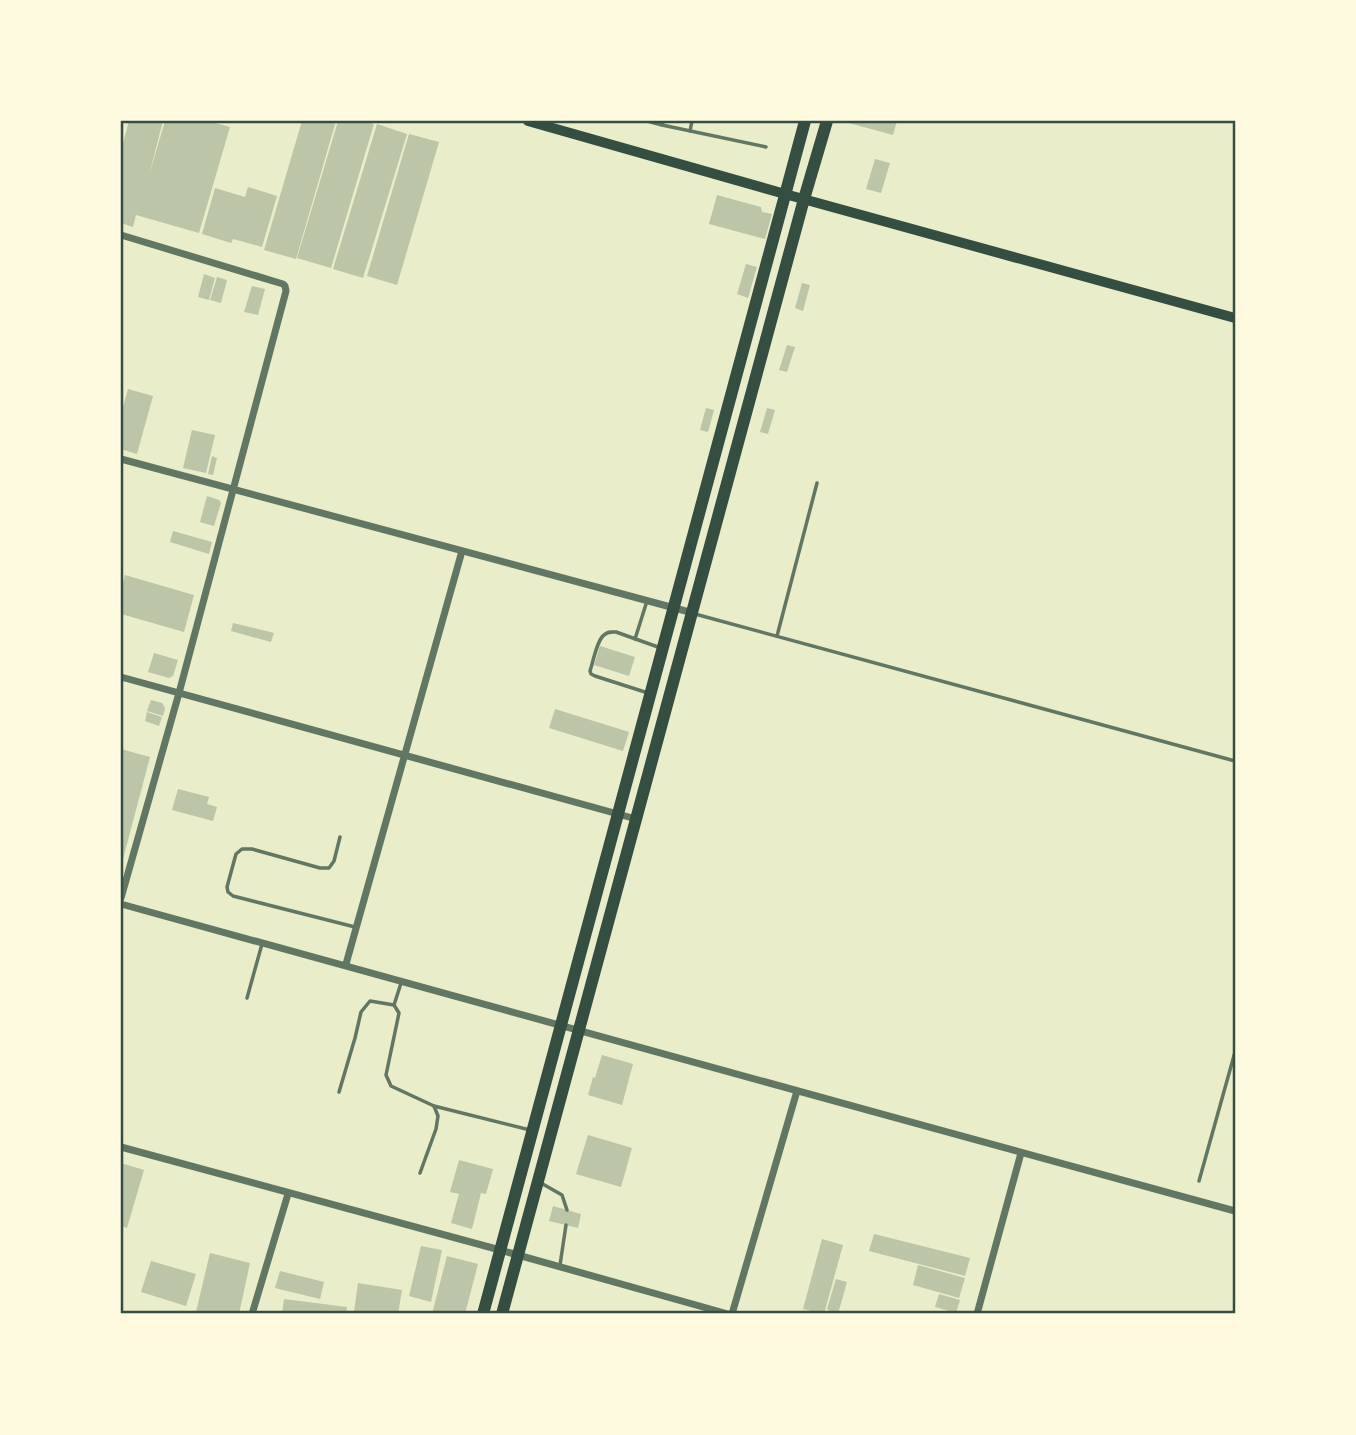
<svg xmlns="http://www.w3.org/2000/svg" width="1356" height="1435" font-family="Lora,serif">
  <rect width="100%" height="100%" fill="#e9edc9"/>
  <g fill="#bcc5a7">
    <path d="M129,121H163L149,175L165,121H208L230,127L199,233L136,215L133,227L121,223V151Z"/>
    <path d="M302,121H336L296,259L264,250Z"/>
    <path d="M338,121H363L374,124L331,268L297,258Z"/>
    <path d="M850,121H897L893,135L849,123Z"/>
    <path d="M377,124L407,134L363,278L333,269Z"/>
    <path d="M409,134L439,142L397,285L367,276Z"/>
    <path d="M875,159L890,163L881,193L866,189Z"/>
    <path d="M248,187L277,196L262,247L233,239L231,243L202,234L215,188L245,197Z"/>
    <path d="M717,195L761,207L762,212L772,214L765,239L709,224Z"/>
    <path d="M746,264L757,267L748,298L737,294Z"/>
    <path d="M204,274L215,278L209,300L198,297Z"/>
    <path d="M217,277L227,280L221,303L210,300Z"/>
    <path d="M802,283L810,285L803,311L795,308Z"/>
    <path d="M252,286L265,289L258,315L244,312Z"/>
    <path d="M787,345L795,347L787,372L779,370Z"/>
    <path d="M128,389L153,396L137,454L121,449V415Z"/>
    <path d="M706,408L714,410L708,432L700,430Z"/>
    <path d="M767,408L775,410L768,434L760,432Z"/>
    <path d="M192,430L215,435L206,473L183,468Z"/>
    <path d="M212,456L217,458L213,475L208,474Z"/>
    <path d="M207,496L219,500L221,503L214,526L200,522Z"/>
    <path d="M173,531L212,542L209,554L170,542Z"/>
    <path d="M125,575L194,595L184,632L121,614V591Z"/>
    <path d="M233,623L274,633L271,642L231,631Z"/>
    <path d="M600,646L635,657L629,676L594,665Z"/>
    <path d="M154,653L178,660L173,676L169,678L148,672Z"/>
    <path d="M151,700L162,703L165,708L163,716L147,711Z"/>
    <path d="M555,709L629,732L623,751L549,728Z"/>
    <path d="M147,712L162,717L159,726L145,721Z"/>
    <path d="M121,749L150,757L122,863H121Z"/>
    <path d="M178,789L209,797L207,804L217,807L213,821L172,810Z"/>
    <path d="M602,1055L633,1064L622,1105L588,1095L593,1077L595,1078Z"/>
    <path d="M588,1135L632,1148L621,1187L576,1174Z"/>
    <path d="M459,1160L493,1169L486,1194L481,1193L472,1229L451,1223L459,1194L450,1192Z"/>
    <path d="M121,1163L144,1170L127,1228L121,1226Z"/>
    <path d="M553,1206L581,1214L578,1228L549,1221Z"/>
    <path d="M874,1234L970,1258L965,1276L869,1251Z"/>
    <path d="M822,1239L843,1245L824,1314L803,1309Z"/>
    <path d="M421,1246L442,1250L431,1302L409,1296Z"/>
    <path d="M210,1253L250,1263L239,1314H204L196,1312Z"/>
    <path d="M447,1256L478,1264L465,1314H432Z"/>
    <path d="M151,1261L196,1274L186,1306L141,1292Z"/>
    <path d="M918,1265L965,1278L959,1298L913,1285Z"/>
    <path d="M280,1271L324,1282L320,1299L275,1288Z"/>
    <path d="M836,1279L847,1282L838,1314H828L829,1310L827,1309Z"/>
    <path d="M358,1283L402,1290L398,1314H366L354,1312Z"/>
    <path d="M939,1294L960,1300L956,1313L935,1307Z"/>
    <path d="M284,1299L347,1307L346,1314H282Z"/>
  </g>
  <g fill="none" stroke-linecap="round" stroke-linejoin="round">
    <g stroke="#617663" stroke-width="3.5">
      <path d="M647,121L662,125L663,121"/>
      <path d="M662,125L766,147"/>
      <path d="M690,131L692,121"/>
      <path d="M695,614L1235,761"/>
      <path d="M777,636L817,483"/>
      <path d="M635,639L647,601"/>
      <path d="M648,693L595,676L591,674L590,671C593,662 597,640 604,635C608,631 611,632 616,632L658,647"/>
      <path d="M340,837L334,861L329,868H320L252,849H242L236,854L227,887L228,892L233,896L355,927"/>
      <path d="M402,980L394,1005L399,1013L386,1075L391,1086L434,1106L438,1116L436,1129L420,1173"/>
      <path d="M247,998L262,944"/>
      <path d="M339,1092L355,1038L361,1012L370,1001L394,1005"/>
      <path d="M434,1106L530,1130"/>
      <path d="M1199,1181L1235,1052"/>
      <path d="M541,1183L562,1195L567,1210"/>
      <path d="M560,1265L566,1225"/>
    </g>
    <g stroke="#617663" stroke-width="7">
      <path d="M121,235L283,284L285,286L286,291L179,693L121,898"/>
      <path d="M121,459L693,613"/>
      <path d="M121,677L636,819"/>
      <path d="M121,904C493,1003 863,1111 1235,1211"/>
      <path d="M346,964L462,551"/>
      <path d="M121,1147L500,1250L728,1314"/>
      <path d="M252,1314L288,1194"/>
      <path d="M732,1314L797,1091"/>
      <path d="M977,1314L1021,1153"/>
    </g>
    <path stroke="#344e41" stroke-width="10" d="M528,121L785,194L1235,318"/>
    <g stroke="#344e41" stroke-width="12">
      <path d="M483,1314L805,121"/>
      <path d="M502,1314L804,199L827,121"/>
    </g>
  </g>
  <rect width="1356" height="1435" fill="none" stroke="#fefae0" stroke-width="245"/>
  <rect x="122" y="122" width="1112" height="1190" fill="none" stroke="#344e41" stroke-width="2.5"/>
</svg>
